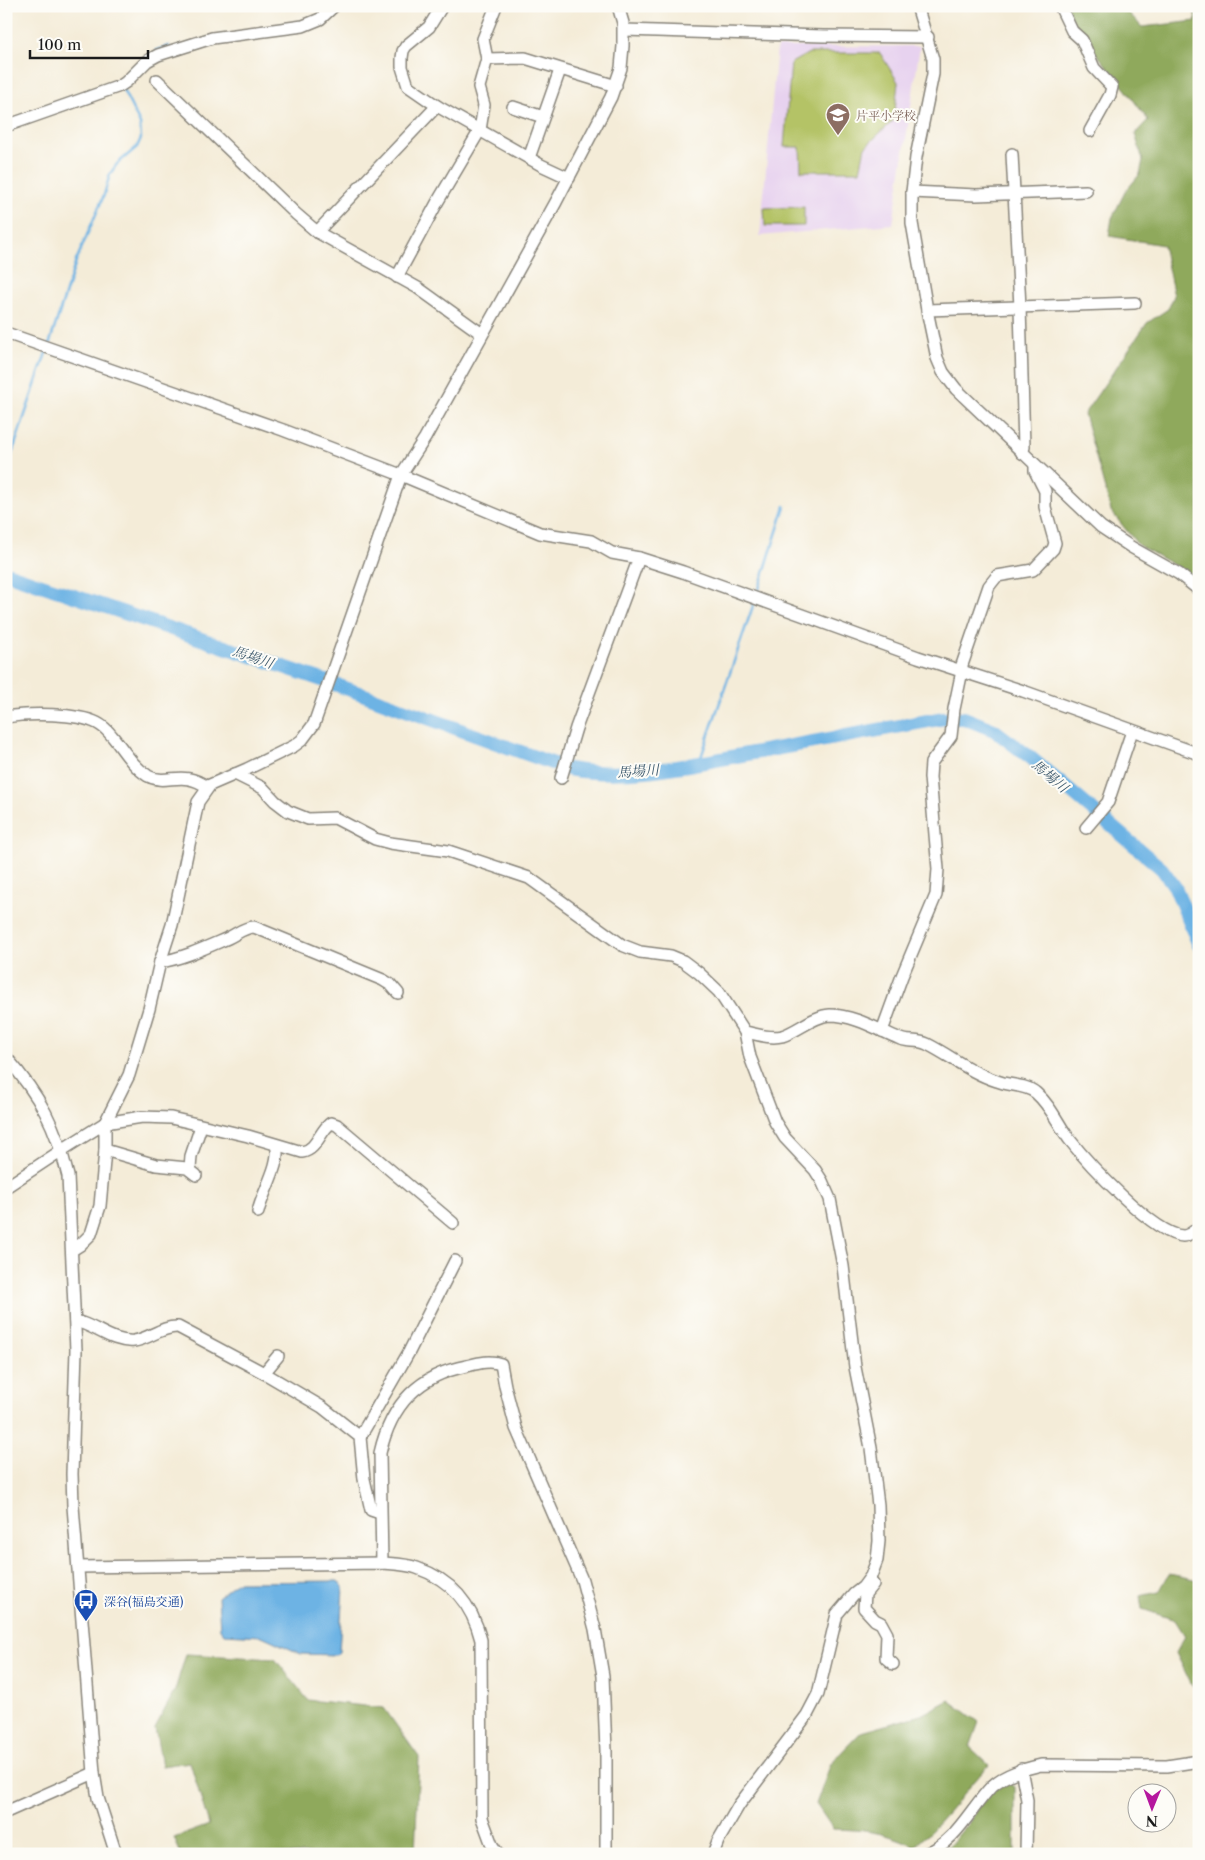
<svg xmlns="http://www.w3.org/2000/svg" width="1205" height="1860" font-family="'Libre Caslon Text','Noto Serif JP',serif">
  <rect width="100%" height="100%" fill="#fdfcf7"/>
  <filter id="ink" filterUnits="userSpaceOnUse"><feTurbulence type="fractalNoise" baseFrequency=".02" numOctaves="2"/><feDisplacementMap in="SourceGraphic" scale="10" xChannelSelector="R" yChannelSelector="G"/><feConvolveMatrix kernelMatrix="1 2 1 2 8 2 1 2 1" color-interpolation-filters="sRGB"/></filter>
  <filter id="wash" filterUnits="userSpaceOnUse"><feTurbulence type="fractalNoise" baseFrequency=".0096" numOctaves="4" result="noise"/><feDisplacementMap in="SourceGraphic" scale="20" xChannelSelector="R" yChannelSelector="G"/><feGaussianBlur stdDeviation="1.12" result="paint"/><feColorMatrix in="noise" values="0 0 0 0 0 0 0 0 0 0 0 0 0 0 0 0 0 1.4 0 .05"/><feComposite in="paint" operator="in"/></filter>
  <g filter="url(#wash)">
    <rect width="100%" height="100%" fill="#f4ecd8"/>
    <path fill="#e7d2ef" d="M920,46L893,224L760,236L777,47Z"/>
    <g fill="#b4c366" stroke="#687041">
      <path d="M809,53H880L898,82L894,120L865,147L860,171H801L800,147H784L791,63Z"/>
      <path d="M804,207V226H765L764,208Z"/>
    </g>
    <g fill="#8fa95b" stroke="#56623c">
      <path d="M1067,6H1122L1142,27L1196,21L1194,6H1199V579L1138,545L1111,511L1084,414L1147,323L1168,309L1174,296L1163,245L1109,236L1112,218L1125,192L1140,174L1143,160L1135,134L1148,120L1126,90L1074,26Z"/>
      <path d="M1169,1574L1199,1580V1690L1192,1686L1176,1653L1185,1636L1175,1620L1142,1609L1140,1596L1159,1592Z"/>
      <path d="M186,1654L275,1659L308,1700L384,1708L419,1757L415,1854H181L174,1838L209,1825L190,1762L162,1766L155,1728L175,1690Z"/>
      <path d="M949,1700L979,1722L970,1747L989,1765C964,1792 943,1822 915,1846C885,1832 866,1830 833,1829L816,1804L831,1763L861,1732L921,1715Z"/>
      <path d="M1005,1779L1015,1787V1854H934L950,1845L970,1821L986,1793Z"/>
    </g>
    <path fill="#6db3e4" stroke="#446880" d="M338,1581L343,1587L339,1652L336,1655L301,1654L262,1636L224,1634L220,1629L218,1597L237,1582Z"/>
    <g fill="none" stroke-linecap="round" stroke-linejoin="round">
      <g stroke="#6db3e4" stroke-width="2.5">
        <path d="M157,50L169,46"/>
        <path d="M123,78L135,66"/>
        <path d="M49,345L76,261L104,195L110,174L117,164L137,147L141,138L140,124L122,88"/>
        <path d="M6,471L47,350"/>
        <path d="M757,595L785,506"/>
        <path d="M699,763L755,600"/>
        <path d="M6,1846L9,1854"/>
      </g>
      <path stroke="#6db3e4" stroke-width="14" d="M6,573L337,685L568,769C630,780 691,764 753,753C817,741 880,730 944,718H964L994,730L1031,758L1162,869L1175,887L1199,945"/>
    </g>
  </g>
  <g filter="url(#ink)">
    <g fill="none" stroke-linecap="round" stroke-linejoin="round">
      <defs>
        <g id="minor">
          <path d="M917,6L933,59V74L916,157L912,192V223L927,310L937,358L943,372L956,389L1101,527L1131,547L1179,574L1199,590"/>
          <path d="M1060,6L1072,31L1082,40L1094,68L1112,87L1110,95L1090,131"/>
          <path d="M624,30L823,36L928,37"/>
          <path d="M487,59L525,58L616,86"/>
          <path d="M157,80L296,214L317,232L418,288L482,334"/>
          <path d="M437,106L408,86L402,67V58L403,51L406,46L429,27L442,6"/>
          <path d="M513,107L543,117"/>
          <path d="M6,126L120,86L126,82L147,61L158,55L212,38L303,26L320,19L334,6"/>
          <path d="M1012,154L1020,307L1024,447L1022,453"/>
          <path d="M529,158L560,70"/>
          <path d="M912,192L976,195L1086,191"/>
          <path d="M317,232L437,106L541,165L569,178"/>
          <path d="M397,277L438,201L480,130L484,105L479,87L487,59L483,39L496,6"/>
          <path d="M927,310L1135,303"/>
          <path d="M6,333L283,430L401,475L540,533L591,541L612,553L639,558L683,572L918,657L1023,691L1199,754"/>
          <path d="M6,717C28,713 77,713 97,723C103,726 108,731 112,736C123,749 132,766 148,776C166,786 183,769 207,787"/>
          <path d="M235,774L263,788L275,801L288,811L308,819L335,818L375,839L390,843L448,851L529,878L622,945L640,952L671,956L683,961L699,973L719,992L745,1032C756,1034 770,1039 782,1036C798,1031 813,1016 830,1015C853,1015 877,1029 898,1038C907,1043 917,1039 927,1044C951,1056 971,1073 997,1081C1009,1086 1026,1084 1036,1093C1051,1106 1058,1124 1069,1139C1087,1162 1154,1235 1183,1236C1189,1236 1194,1231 1199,1227"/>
          <path d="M561,778L576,728L639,558"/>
          <path d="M1086,828L1108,802L1132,731"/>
          <path d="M160,962C184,958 207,947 228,938C237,934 244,927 254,927L383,980L391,985L398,993"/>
          <path d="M882,1031L902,976L936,895L938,869L930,777L931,763L951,736L954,709L962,671V665L989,586L997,576L1033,570L1053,549L1055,543L1045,507V491L1035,471V465"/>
          <path d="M6,1057C40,1096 56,1126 68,1176L76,1350L72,1474L73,1506L94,1773L98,1798L116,1854"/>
          <path d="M105,1150L156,1165L187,1168L196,1175"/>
          <path d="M190,1169L191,1156L201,1126"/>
          <path d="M6,1187L62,1150L105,1123L142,1117L171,1118L248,1136L302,1152C317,1150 320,1130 331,1123L337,1125L453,1223"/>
          <path d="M258,1212C262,1193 282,1162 276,1145"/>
          <path d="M72,1250L80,1245L91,1234L100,1206L105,1150V1123L129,1075L149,1009L160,962L172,925L198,802L210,785L247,769L294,746L302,740L314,724L401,475L425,438L556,202L611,97L621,68L623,46V23L618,6"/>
          <path d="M75,1321C95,1325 112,1343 134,1341C149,1339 162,1326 178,1327L264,1373L322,1407L360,1437L364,1479L371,1510L380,1513"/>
          <path d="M264,1373L278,1356"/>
          <path d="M360,1437L409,1352L455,1261"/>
          <path d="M382,1563L380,1453C391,1405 418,1375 467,1366C479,1363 489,1360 501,1364L505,1386L516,1428L582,1580L595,1629L603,1676L606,1751V1854"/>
          <path d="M78,1567L382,1563C393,1564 406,1564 417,1568C452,1580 472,1604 481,1640L482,1818L492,1845L498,1854"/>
          <path d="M873,1584L865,1594L864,1608L875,1620L881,1623L887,1634L886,1658L893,1664"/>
          <path d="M1021,1769L1027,1800L1026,1854"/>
          <path d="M6,1812L94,1773"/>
          <path d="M713,1854L718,1841L739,1805L807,1715L818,1694L837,1614L854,1594L863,1587L871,1576L877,1560L879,1541L878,1505L871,1448L855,1367L843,1266L830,1199L822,1181L815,1170L785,1138L775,1122L750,1057L745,1032"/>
          <path d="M925,1854C956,1842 970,1809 992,1786C1005,1774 1024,1769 1041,1765L1167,1766L1199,1761"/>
        </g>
      </defs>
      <use href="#minor" stroke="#88847a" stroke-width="14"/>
      <use href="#minor" stroke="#fff" stroke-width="11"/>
    </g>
  </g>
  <defs>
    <symbol id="school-pin" viewBox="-11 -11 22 30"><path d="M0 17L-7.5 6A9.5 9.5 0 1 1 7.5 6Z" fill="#8d6e63" stroke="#fdfcf7"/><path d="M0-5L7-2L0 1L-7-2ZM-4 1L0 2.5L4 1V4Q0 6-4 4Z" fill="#fff"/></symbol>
    <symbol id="bus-pin" viewBox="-11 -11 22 30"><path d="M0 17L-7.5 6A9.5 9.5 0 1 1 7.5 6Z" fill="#1a4fb4" stroke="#fdfcf7"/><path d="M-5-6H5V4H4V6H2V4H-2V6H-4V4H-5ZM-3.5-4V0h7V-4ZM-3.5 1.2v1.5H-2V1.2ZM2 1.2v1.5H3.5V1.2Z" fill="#fff"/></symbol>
  </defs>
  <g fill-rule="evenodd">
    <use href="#school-pin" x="824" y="101" width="28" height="38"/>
    <use href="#bus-pin" x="72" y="1587" width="28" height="38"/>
  </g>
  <g text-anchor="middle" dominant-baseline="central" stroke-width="4" stroke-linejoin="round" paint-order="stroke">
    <g font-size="12" fill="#785e54" stroke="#fdfcf7" text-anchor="start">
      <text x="856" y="115">片平小学校</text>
    </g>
    <g font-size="12" fill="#164399" stroke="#fdfcf7" text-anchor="start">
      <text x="104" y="1601">深谷(福島交通)</text>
    </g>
    <g font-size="14" font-style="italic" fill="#3c586c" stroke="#fdfcf7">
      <text transform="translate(253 657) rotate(19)">馬場川</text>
      <text transform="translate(638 771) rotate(-4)">馬場川</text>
      <text transform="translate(1050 776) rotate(40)">馬場川</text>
    </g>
  </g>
  <rect width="1205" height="1860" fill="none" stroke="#fdfcf7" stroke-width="25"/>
  <g transform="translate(1152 1808) rotate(181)"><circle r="24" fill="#fdfcf7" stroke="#a3a29f"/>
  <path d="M0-4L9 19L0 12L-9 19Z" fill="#b5179e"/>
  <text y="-8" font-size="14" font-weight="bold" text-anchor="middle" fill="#1c1c1c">N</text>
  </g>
  <path d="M30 50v8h118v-8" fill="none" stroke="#1c1c1c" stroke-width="2.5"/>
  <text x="38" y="50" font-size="15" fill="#1c1c1c" stroke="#fdfcf7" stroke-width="4" paint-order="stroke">100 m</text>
</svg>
